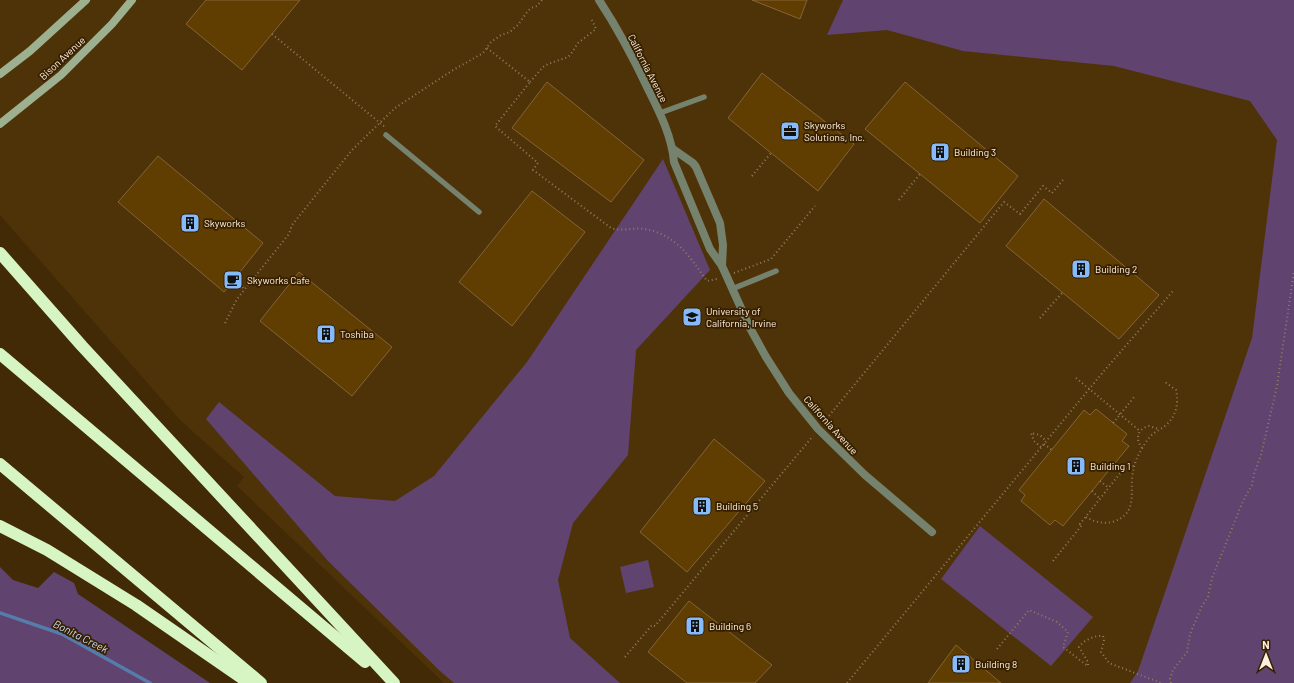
<svg xmlns="http://www.w3.org/2000/svg" width="1294" height="683" font-family="Barlow,sans-serif">
  <rect width="100%" height="100%" fill="#422a06"/>
  <path fill="#4e3308" d="M0,0H1294V683H444L237,486L244,477L180,420L0,215Z"/>
  <g fill="#60436f">
    <path d="M843,0H1294V683H1130L1138,671L1252,338L1277,140L1250,101L1114,66L963,51L887,30L827,35Z"/>
    <path d="M663,159L710,270L636,350L628,455L573,523L558,580L570,638L620,683H454L440,671L328,561L206,419L219,402L335,496L395,501L434,476L527,362Z"/>
    <path d="M980,526L1093,617L1051,666L941,579Z"/>
    <path d="M648,560L654,587L626,593L620,567Z"/>
    <path d="M0,567L13,580L38,588L54,572L74,583L78,594L210,683H0Z"/>
  </g>
  <g fill="none" stroke-linecap="round" stroke-linejoin="round">
    <path stroke="#557caa" stroke-width="3.5" d="M0,613L62,634L150,683"/>
  </g>
  <g fill="#603d00" stroke="#856438">
    <path d="M206,0H300L242,70L186,24Z"/>
    <path d="M752,0H807L800,19Z"/>
    <path d="M762,73L854,144L818,191L728,118Z"/>
    <path d="M547,82L644,160L611,202L512,128Z"/>
    <path d="M905,82L1018,176L980,223L865,129Z"/>
    <path d="M158,156L263,243L224,292L118,202Z"/>
    <path d="M532,191L585,232L512,326L459,282Z"/>
    <path d="M1044,199L1159,295L1119,339L1006,246Z"/>
    <path d="M299,272L392,347L352,396L260,321Z"/>
    <path d="M1096,409L1127,434L1122,441L1129,446L1063,526L1055,520L1050,525L1021,501L1025,495L1019,490L1084,410L1090,415Z"/>
    <path d="M714,439L765,481L687,572L640,532Z"/>
    <path d="M689,601L772,665L755,683H687L648,652Z"/>
    <path d="M956,645L1001,683H928Z"/>
  </g>
  <g fill="none" stroke-linecap="round" stroke-linejoin="round">
    <g stroke="#927d60" stroke-width="2" stroke-dasharray="1 3" stroke-linecap="butt">
      <path d="M272,34L385,127"/>
      <path d="M487,48L530,82L495,126L538,163L533,170L611,228C622,232 633,227 644,229C676,234 690,257 707,281L717,279"/>
      <path d="M530,82L543,67L548,64L568,57L571,54L578,43L596,29L591,18"/>
      <path d="M752,176L771,153"/>
      <path d="M899,200L920,174"/>
      <path d="M734,273L771,259L815,206"/>
      <path d="M233,280L245,289"/>
      <path d="M1040,318L1062,293"/>
      <path d="M225,323L237,299L289,234L292,225L352,150L395,108L450,72L483,53L491,42L501,35L510,32L514,28L518,25L527,12L531,8L537,6L542,0"/>
      <path d="M1076,378L1140,431"/>
      <path d="M824,422L1004,202L1020,214L1043,186L1052,193L1063,180"/>
      <path d="M1113,423L1135,396"/>
      <path d="M1044,444L1052,450"/>
      <path d="M1041,447L1034,441L1031,433L1040,435L1046,441"/>
      <path d="M1142,448C1135,439 1137,429 1149,426L1156,428L1159,430"/>
      <path d="M1100,481L1109,488"/>
      <path d="M1092,491L1100,499"/>
      <path d="M1086,517C1094,522 1103,524 1112,522C1136,515 1131,497 1132,479C1133,469 1135,461 1140,452C1143,447 1146,441 1150,437C1154,432 1160,430 1165,426C1176,417 1179,404 1176,390L1165,382"/>
      <path d="M1053,561L1082,525L1080,524L1122,471L1128,467L1134,466"/>
      <path d="M997,649L1029,610L1057,622L1068,632L1063,647L1085,664L1088,666V662L1079,647C1084,640 1095,635 1103,636L1104,640L1101,652L1109,663L1161,683"/>
      <path d="M625,657L652,625L655,626L813,436"/>
      <path d="M847,683L1104,371L1173,291"/>
      <path d="M1171,683L1170,679L1173,670L1187,652L1190,634L1202,606L1208,597L1212,578L1243,501L1252,485L1254,474L1261,455L1277,386L1294,271"/>
    </g>
    <g stroke="#75826e" stroke-width="5.5">
      <path d="M660,113L704,97"/>
      <path d="M386,135L479,212"/>
      <path d="M732,289L776,271"/>
    </g>
    <g stroke="#75826e" stroke-width="8">
      <path d="M599,0C618,29 634,59 649,91C660,113 672,137 674,162L710,249L722,266L750,328L766,357L789,393L818,429L865,475L932,532"/>
      <path d="M673,149L693,163L696,167L720,223L723,245L722,266"/>
    </g>
    <g stroke="#9db090" stroke-width="8">
      <path d="M0,74L30,51L86,0"/>
      <path d="M0,124L61,75L112,24L132,0"/>
    </g>
    <g stroke="#d6f5c2" stroke-width="12">
      <path d="M0,253L82,346L394,683"/>
      <path d="M0,354L365,662"/>
      <path d="M0,464L261,683"/>
      <path d="M0,526L47,550L136,605L249,683"/>
    </g>
  </g>
  <defs>
    <symbol id="office-square" viewBox="-11 -11 22 22"><rect x="-9" y="-9" width="18" height="18" rx="4" fill="#85bbfb" stroke="#372000"/><path d="M-6-3h4V-5.5h4V-3h4V5H-6ZM-1-4.5V-3h2v-1.5ZM-6 0V1H6V0Z" fill="#111"/></symbol>
    <symbol id="building-square" viewBox="-11 -11 22 22"><rect x="-9" y="-9" width="18" height="18" rx="4" fill="#85bbfb" stroke="#372000"/><path d="M-4-6H4V6H1V3H-1V6H-4ZM-2.5-4.3h1.7v1.8h-1.7ZM.8-4.3h1.7v1.8H.8ZM-2.5-1h1.7V.8h-1.7ZM.8-1h1.7V.8H.8Z" fill="#111"/></symbol>
    <symbol id="cafe-square" viewBox="-11 -11 22 22"><rect x="-9" y="-9" width="18" height="18" rx="4" fill="#85bbfb" stroke="#372000"/><path d="M-5.5-4.5H6V0H3Q3 3.5 0 3.5H-2.5Q-5.5 3.5-5.5 0ZM3-3.2v2h1.7v-2ZM-6 4.5H4V6H-6Z" fill="#111"/></symbol>
    <symbol id="university-square" viewBox="-11 -11 22 22"><rect x="-9" y="-9" width="18" height="18" rx="4" fill="#85bbfb" stroke="#372000"/><path d="M0-5L7-2L0 1L-7-2ZM-4 1L0 2.5L4 1V4Q0 6-4 4Z" fill="#111"/></symbol>
  </defs>
  <g fill-rule="evenodd">
    <use href="#office-square" x="779" y="120" width="22" height="22"/>
    <use href="#building-square" x="929" y="141" width="22" height="22"/>
    <use href="#building-square" x="179" y="212" width="22" height="22"/>
    <use href="#building-square" x="1070" y="258" width="22" height="22"/>
    <use href="#cafe-square" x="222" y="269" width="22" height="22"/>
    <use href="#university-square" x="681" y="306" width="22" height="22"/>
    <use href="#building-square" x="315" y="323" width="22" height="22"/>
    <use href="#building-square" x="1065" y="455" width="22" height="22"/>
    <use href="#building-square" x="691" y="495" width="22" height="22"/>
    <use href="#building-square" x="684" y="615" width="22" height="22"/>
    <use href="#building-square" x="950" y="653" width="22" height="22"/>
  </g>
  <g text-anchor="middle" dominant-baseline="central" stroke-width="3.5" stroke-linejoin="round" paint-order="stroke">
    <g font-size="10" fill="#fff0dd" stroke="#372000">
      <text transform="translate(62 58) rotate(-43)">Bison Avenue</text>
      <text transform="translate(648 68) rotate(63)">California Avenue</text>
      <text transform="translate(831 425) rotate(48)">California Avenue</text>
    </g>
    <g font-size="10" fill="#fff0dd" stroke="#372000" text-anchor="start">
      <text x="804" y="125">Skyworks<tspan x="804" dy="12">Solutions, Inc.</tspan></text>
      <text x="954" y="152">Building 3</text>
      <text x="204" y="223">Skyworks</text>
      <text x="1095" y="269">Building 2</text>
      <text x="247" y="280">Skyworks Cafe</text>
      <text x="706" y="311">University of<tspan x="706" dy="12">California, Irvine</tspan></text>
      <text x="340" y="334">Toshiba</text>
      <text x="1090" y="466">Building 1</text>
      <text x="716" y="506">Building 5</text>
      <text x="709" y="626">Building 6</text>
      <text x="975" y="664">Building 8</text>
    </g>
    <g font-size="11" font-style="italic" fill="#c7defa" stroke="#372000">
      <text transform="translate(81 636) rotate(27)">Bonita Creek</text>
    </g>
  </g>
  <g transform="translate(1266 655)" stroke="#372000" stroke-width="3" paint-order="stroke">
  <path d="M0-3L7 15L0 10L-7 15Z" fill="#fff0dd"/>
  <text y="-6" font-size="11" font-weight="bold" text-anchor="middle" fill="#fff0dd">N</text>
  </g>
</svg>
